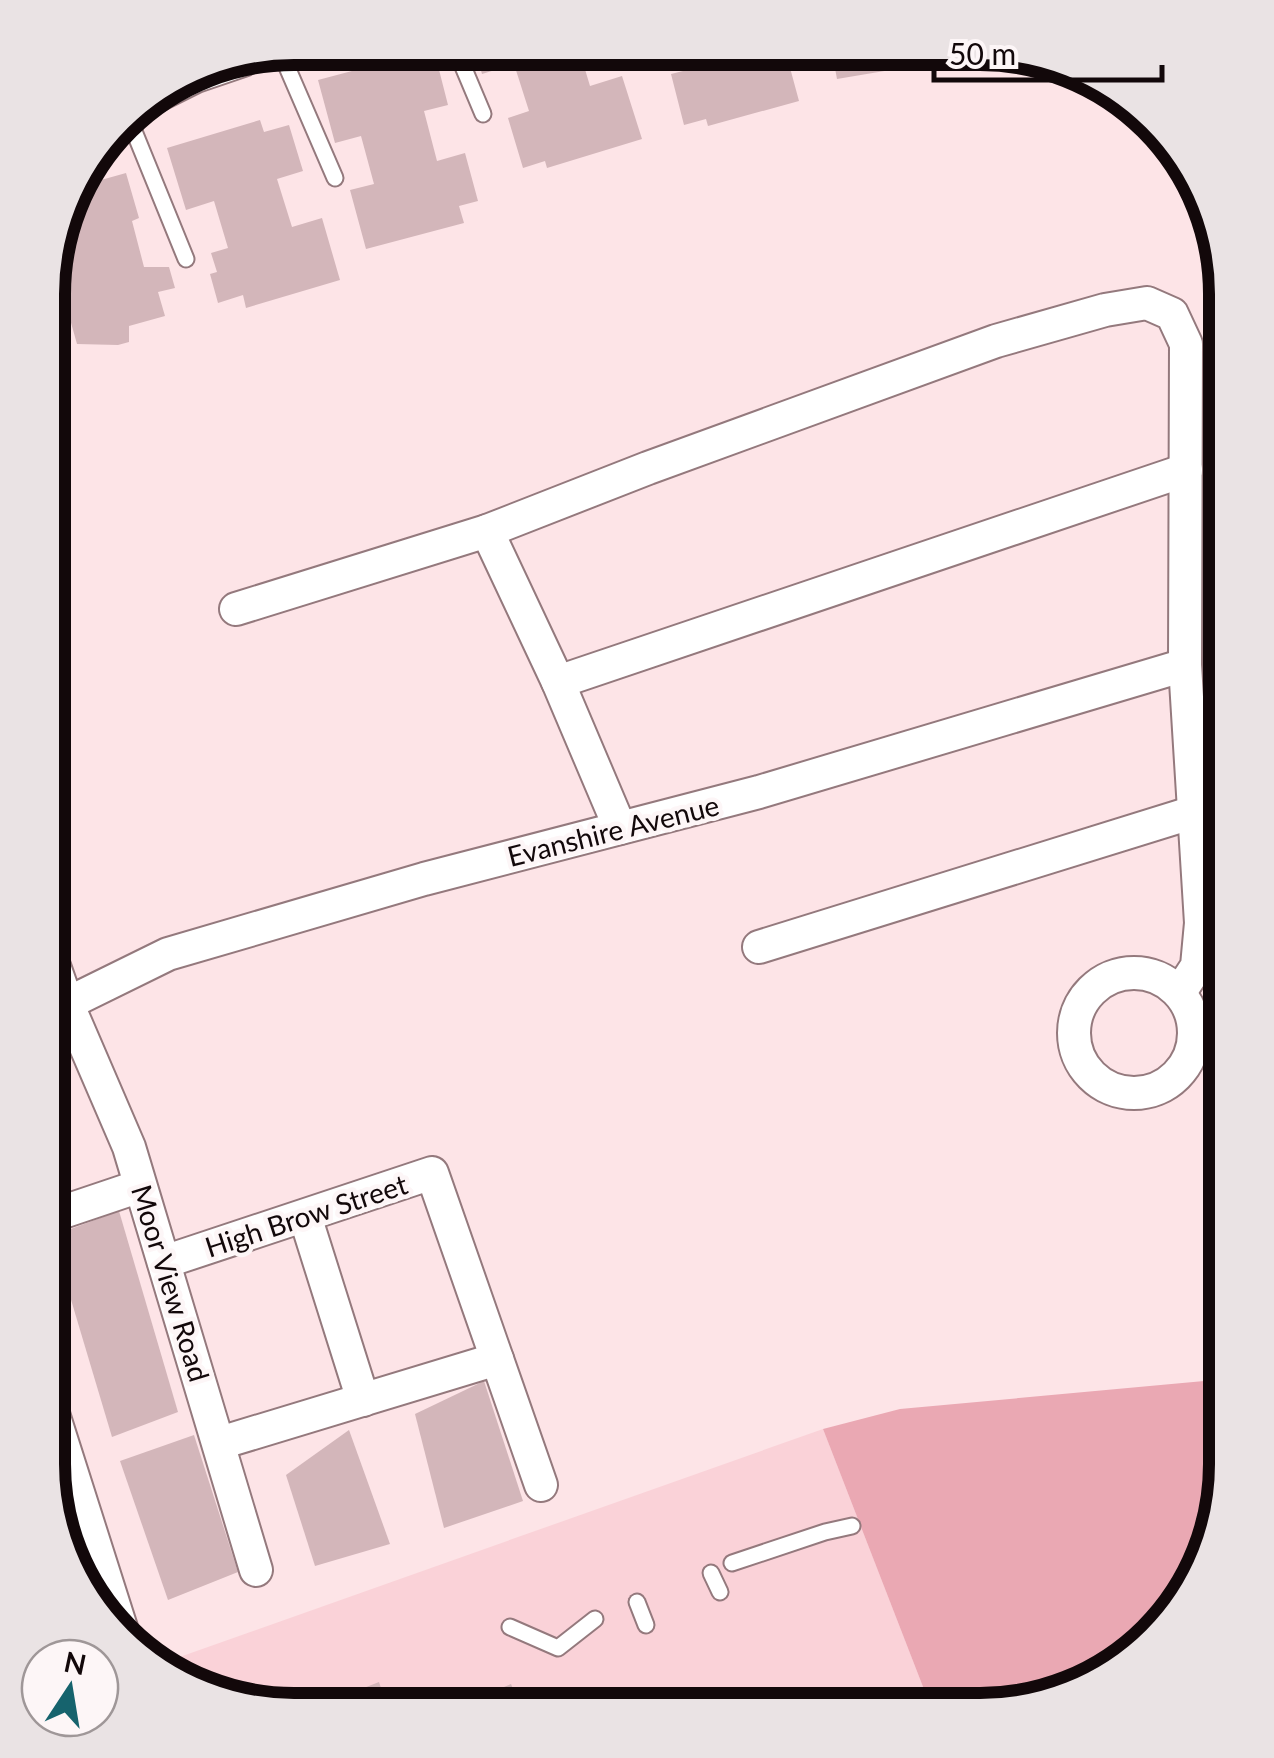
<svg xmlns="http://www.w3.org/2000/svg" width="1274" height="1758" font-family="Lato,sans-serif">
  <rect width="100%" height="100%" fill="#fde4e7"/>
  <path fill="#fad2d8" d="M823,1429L932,1710L262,1708L157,1665Z"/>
  <path fill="#eaa8b3" d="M1226,1379V1481L1185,1602L1089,1685L981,1710H932L823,1429L900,1409Z"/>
  <g fill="#d3b6ba">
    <path d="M936,51L938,62L837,79L832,52Z"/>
    <path d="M786,53L799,101L708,126L706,119L684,125L671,74L691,69L687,54Z"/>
    <path d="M581,56L590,86L622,76L642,139L547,168L545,161L523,168L508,118L529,111L514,64L482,74L477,57Z"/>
    <path d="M401,58H436L448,105L424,111L437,161L465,153L478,201L459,206L464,223L366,249L350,190L374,184L361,136L335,143L318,80Z"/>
    <path d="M260,120L264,132L289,125L303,171L277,179L292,227L322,218L340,280L246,308L243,295L218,303L210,274L217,272L211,253L228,248L214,201L186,210L167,148Z"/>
    <path d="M96,168L101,180L126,173L139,218L132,221L144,267H169L175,288L158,292L165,316L129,326V342L118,345L77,344L66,305V278L59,249H54L80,172Z"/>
    <path d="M119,1211L178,1412L112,1437L52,1236Z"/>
    <path d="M484,1381L523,1501L444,1528L415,1414Z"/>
    <path d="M349,1430L390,1544L315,1566L286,1475Z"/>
    <path d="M194,1435L238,1572L168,1600L120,1461Z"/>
    <path d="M379,1682L388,1709H351L346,1695Z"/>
    <path d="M511,1684L519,1703L503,1709H451Z"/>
  </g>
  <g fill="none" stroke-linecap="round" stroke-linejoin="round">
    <defs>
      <g id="lane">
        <path d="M459,57L483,114"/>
        <path d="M284,60L335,178"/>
        <path d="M127,114L186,259"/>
        <path d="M732,1563L825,1532L852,1526"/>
        <path d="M711,1573L720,1592"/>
        <path d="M637,1602L646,1625"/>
        <path d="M510,1627L558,1648L595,1619"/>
      </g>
      <g id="street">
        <path d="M140,104L196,76L243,60"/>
        <path d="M487,531L648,468L996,341L1105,310L1147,303L1172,314L1186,344L1185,665L1201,923L1197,966L1180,992"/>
        <path d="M236,609L487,531L558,682L620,828"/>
        <path d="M558,682L1186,470"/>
        <path d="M759,947L1194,812"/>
        <path d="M48,949L67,1003L129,1147L256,1570"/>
        <circle cx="1134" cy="1033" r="60"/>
        <path d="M48,1013L168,954L424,879L759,792L1185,665"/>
        <path d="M305,1216L363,1400"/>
        <path d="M48,1217L140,1186"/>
        <path d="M164,1262L432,1173L497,1359"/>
        <path d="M48,1398L123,1634"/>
        <path d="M220,1443L497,1359L541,1485"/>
      </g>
    </defs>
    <use href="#lane" stroke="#94797d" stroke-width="19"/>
    <use href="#street" stroke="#94797d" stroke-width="36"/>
    <use href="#lane" stroke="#fff" stroke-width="15"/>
    <use href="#street" stroke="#fff" stroke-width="32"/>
  </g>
  <g text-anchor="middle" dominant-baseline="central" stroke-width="9" stroke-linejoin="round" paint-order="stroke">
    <g font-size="28" fill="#12080a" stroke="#fdf6f7">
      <text transform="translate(613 830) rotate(-14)">Evanshire Avenue</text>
      <text transform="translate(306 1215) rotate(-18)">High Brow Street</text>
      <text transform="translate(171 1283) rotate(73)">Moor View Road</text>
    </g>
  </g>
  <path d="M0 0H1274V1758H0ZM294 65H980A229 229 0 0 1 1209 294V1464A229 229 0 0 1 980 1693H294A229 229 0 0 1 65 1464V294A229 229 0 0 1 294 65Z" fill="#eae3e4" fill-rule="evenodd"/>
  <path fill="none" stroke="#12080a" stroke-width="12" d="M294 65H980A229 229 0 0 1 1209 294V1464A229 229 0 0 1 980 1693H294A229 229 0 0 1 65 1464V294A229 229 0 0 1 294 65Z"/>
  <g transform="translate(70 1688) rotate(12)"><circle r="48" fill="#fdf6f7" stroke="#9f9798" stroke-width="2.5"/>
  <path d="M0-8L18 38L0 25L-18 38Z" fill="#16636d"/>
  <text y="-15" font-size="28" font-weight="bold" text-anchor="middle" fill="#12080a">N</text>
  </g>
  <path d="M934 65v15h228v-15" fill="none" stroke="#12080a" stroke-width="5"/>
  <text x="949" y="65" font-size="30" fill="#12080a" stroke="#fdf6f7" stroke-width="8" paint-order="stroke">50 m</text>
</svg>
